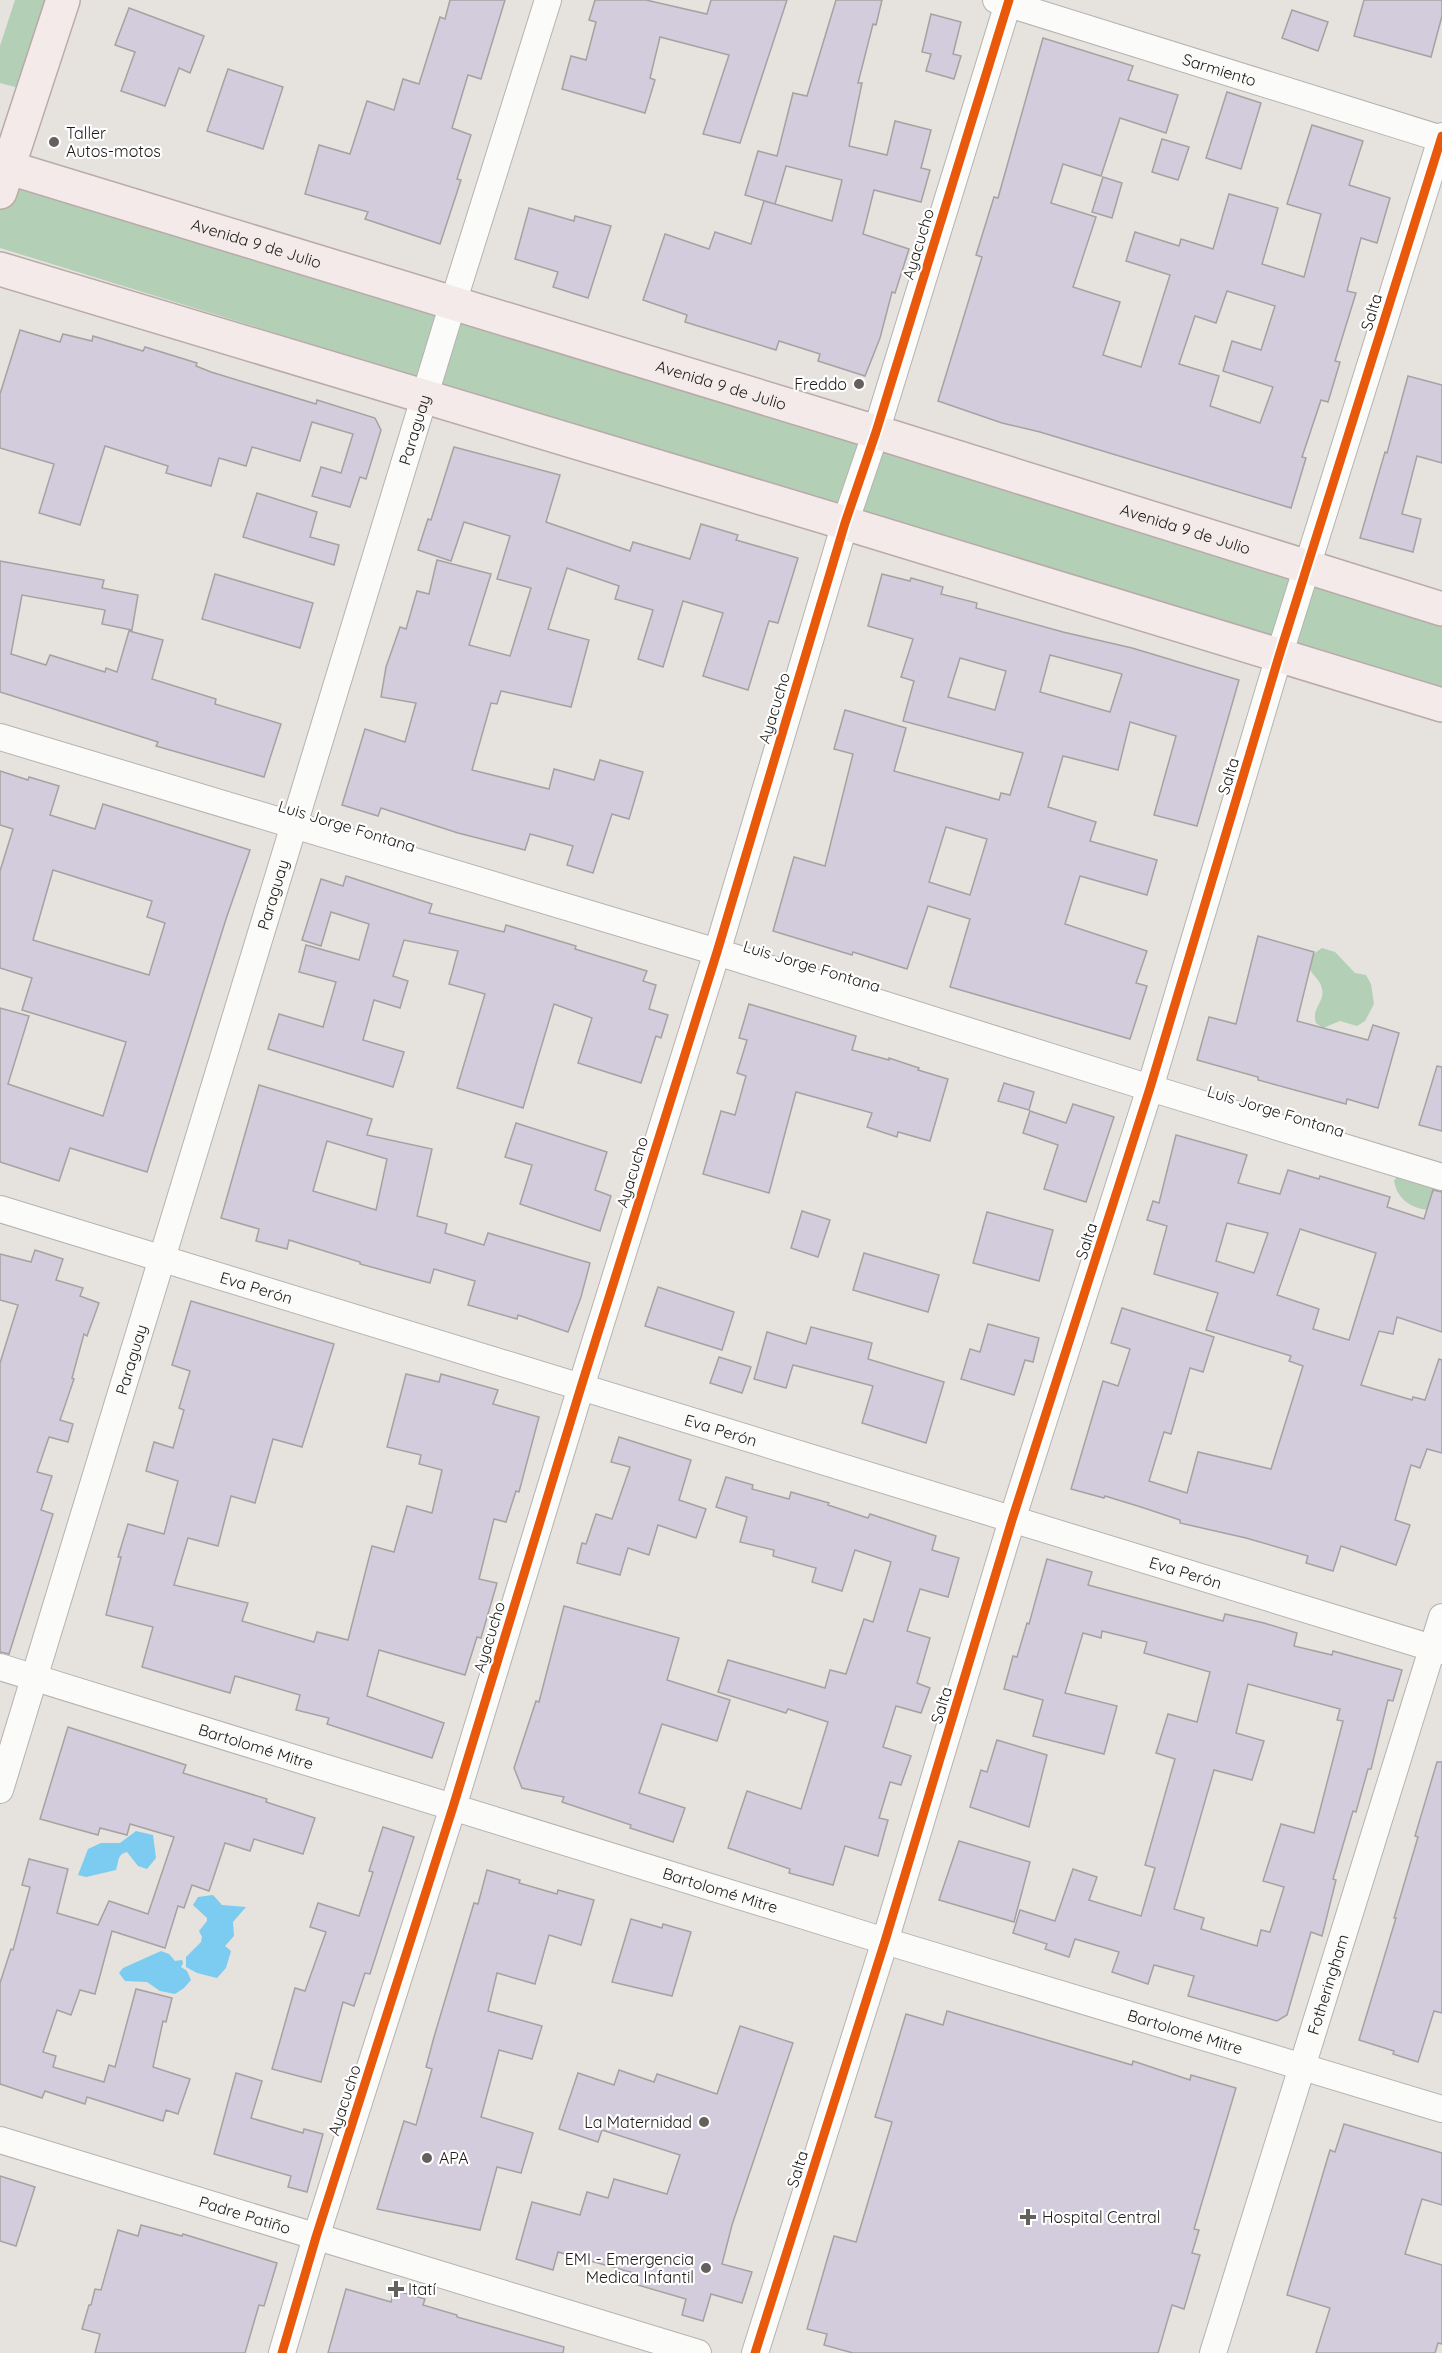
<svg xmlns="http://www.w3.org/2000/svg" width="1442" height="2353" font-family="Quicksand,sans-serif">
  <rect width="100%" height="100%" fill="#e6e2de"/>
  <g fill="#b3cfb6">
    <path d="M15,0H58L30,91L0,83V46Z"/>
    <path d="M0,178L1442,623V693L0,248Z"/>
    <path d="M1322,948L1335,952L1355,973L1366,975L1371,984L1374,1004L1365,1021L1357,1026L1340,1021L1323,1028L1316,1023C1311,1008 1325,1002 1322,989C1320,976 1307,975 1308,958Z"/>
    <path d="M1442,1166V1212C1419,1210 1399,1206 1394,1181L1400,1170Z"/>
  </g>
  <g fill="#7ccbf0">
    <path d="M136,1831L153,1835L156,1858L147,1869L138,1866L127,1852C117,1854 119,1862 116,1870L86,1877L78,1875L88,1849L101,1843H120Z"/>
    <path d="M213,1895L222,1905L246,1907L233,1922L234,1936L225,1946L231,1951L226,1968L217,1978L197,1973L186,1967V1957L201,1942L202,1937L199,1931L207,1921V1918L193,1905L198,1897Z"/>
    <path d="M161,1951L169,1954L175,1961L182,1960L183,1963L181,1967L187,1971L191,1980L184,1988L175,1994L160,1991L147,1982L125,1981L119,1973L123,1968Z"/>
  </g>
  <g fill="#d3ccdc" stroke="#a5a2a2" stroke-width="1.5" fill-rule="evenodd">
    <path d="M450,0H505L481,79L468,75L452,128L471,135L457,179L461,180L440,244L365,219L368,212L305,194L319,145L350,154L367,101L394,110L403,79L419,84L440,17L445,19Z"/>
    <path d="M595,0H646L707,14L711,0H787L740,143L703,134L729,55L660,37L650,78L655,80L645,113L562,89L571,56L586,60L596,22L589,20Z"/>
    <path d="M836,0H882L876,25L873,24L858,83H862L849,146L887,155L895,121L931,130L921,168L930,170L921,202L874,190L863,234L909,249L895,293L892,292L880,338L865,376L818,361L820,354L779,341L776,350L685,322L687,315L643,300L665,234L709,249L715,232L751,244L764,201L775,204L745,195L758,151L777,156L793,93L807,96ZM786,166L842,180L832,221L775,204Z"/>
    <path d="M1364,0H1442V16L1431,57L1354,36Z"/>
    <path d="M129,8L204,36L190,73L179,68L165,106L121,91L135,52L115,45Z"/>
    <path d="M1292,10L1328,22L1318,51L1282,38Z"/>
    <path d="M931,14L961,22L953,54L961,56L954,79L926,71L931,54L922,52Z"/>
    <path d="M1043,38L1133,66L1128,80L1178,95L1166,133L1120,118L1101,176L1063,164L1051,203L1096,217L1073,287L1120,302L1103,355L1141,367L1170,275L1126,261L1135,232L1179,246L1181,239L1213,249L1229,194L1278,208L1262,264L1304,277L1321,214L1287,204L1312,125L1363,141L1349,185L1390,198L1377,243L1361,238L1347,291L1356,293L1335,361L1340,362L1328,402L1321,400L1302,457L1306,458L1291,508L1040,432L1002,423L938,401L982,257L976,255L994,197L998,198ZM1227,291L1275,306L1261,350L1232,341L1223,371L1273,387L1260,423L1210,406L1219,376L1179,364L1195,316L1216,323Z"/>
    <path d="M228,69L283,87L263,149L207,131Z"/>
    <path d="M1227,92L1261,103L1241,169L1206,158Z"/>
    <path d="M1162,139L1189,147L1178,180L1152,172Z"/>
    <path d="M1103,177L1122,183L1112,218L1092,212Z"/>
    <path d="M529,208L574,221L575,216L611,226L588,298L553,287L558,272L515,259Z"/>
    <path d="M20,330L60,342L63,334L92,341L93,336L143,351L145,347L197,363L196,366L211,372L316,404L317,400L375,418L381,430L366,479L360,477L350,507L312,496L321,467L341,473L353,434L312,422L300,461L252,447L246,466L219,458L211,486L166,473L168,466L105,446L80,525L39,513L54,464L0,448V394Z"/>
    <path d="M1408,376L1442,385V463L1417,456L1402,514L1421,519L1413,552L1360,538L1385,452L1387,453Z"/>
    <path d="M454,447L560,475L546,522L630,551L633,542L690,559L701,524L738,535L736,540L798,558L778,623L769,621L748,690L703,676L723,613L683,601L663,667L638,659L653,610L615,599L619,586L567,568L548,629L589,640L571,707L501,691L497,704L491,703L472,770L549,789L554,769L594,780L600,760L643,772L629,819L612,814L593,873L567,865L573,846L530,834L525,850L458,833L381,808L378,816L342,805L365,729L405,742L416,703L381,697L386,667L400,627L406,629L417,591L429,594L437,560L491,574L469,645L510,656L531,588L497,579L510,536L464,522L451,561L418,550L428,519L431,520Z"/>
    <path d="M257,493L317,512L310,537L339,545L334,565L243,537Z"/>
    <path d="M0,561L104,580L102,588L138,595L132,630L102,624L105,610L22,595L11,654L46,665L50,655L105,672L106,668L117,672L129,631L163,640L152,679L216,699L215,704L281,724L264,777L156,746L158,742L0,692Z"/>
    <path d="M215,574L313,603L300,648L202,619Z"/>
    <path d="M882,574L910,581L911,578L943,587L941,594L977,603L976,608L1063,632L1132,648L1239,680L1197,826L1154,815L1176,736L1130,722L1118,770L1063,756L1048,807L1096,822L1090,841L1157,860L1147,895L1080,876L1065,924L1147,951L1136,983L1147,986L1130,1039L950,987L970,919L928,906L907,969L853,952L852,955L773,931L794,857L825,866L853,754L834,749L845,710L906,728L894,771L999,800L1001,793L1010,795L1023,753L903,721L914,681L901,677L913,639L868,626ZM1050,655L1122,674L1110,712L1040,692ZM960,658L1006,671L995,710L948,697ZM946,827L987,839L970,895L929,882Z"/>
    <path d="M0,771L28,780L29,777L59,786L50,815L95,829L103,804L250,850L226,919L147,1172L70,1148L59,1181L0,1162V1008L29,1016L8,1084L103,1116L126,1042L22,1010L32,978L0,968V871L13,829L0,825ZM53,870L152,901L147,917L165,923L149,975L33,940Z"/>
    <path d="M346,876L432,904L429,913L504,932L506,925L576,946L575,949L647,971L643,981L656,985L649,1009L668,1015L661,1038L656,1036L641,1083L578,1063L592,1018L554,1004L523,1108L457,1088L485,994L449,984L458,951L404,940L393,976L408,981L400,1008L374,1000L363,1040L404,1052L393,1087L268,1049L279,1014L323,1027L336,982L299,972L306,945L359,960L369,924L331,912L321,946L302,940L321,879L343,886Z"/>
    <path d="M1258,936L1314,952L1297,1021L1368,1040L1373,1025L1399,1033L1378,1108L1347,1099L1346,1104L1258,1080V1077L1197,1060L1209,1017L1236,1024Z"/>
    <path d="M749,1004L856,1036L852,1050L889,1060V1058L919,1068L918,1070L948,1079L930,1141L898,1132L897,1137L867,1127L872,1113L796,1092L769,1193L703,1174L721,1111L735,1115L746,1076L737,1073L747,1040L739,1038Z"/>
    <path d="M1437,1066L1442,1067V1131L1419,1125Z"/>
    <path d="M1004,1083L1034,1092L1029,1110L998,1101Z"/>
    <path d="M259,1085L372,1119L367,1135L432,1149L417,1216L447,1224L445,1233L484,1245L488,1233L590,1263L581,1297L568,1332L518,1315L517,1319L468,1305L475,1281L434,1269L430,1283L360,1264V1262L289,1240L287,1249L256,1241L259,1229L221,1218ZM327,1141L387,1159L376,1210L313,1191Z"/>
    <path d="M1073,1104L1114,1117L1086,1202L1044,1189L1058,1145L1023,1133L1030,1111L1066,1123Z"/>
    <path d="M516,1123L607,1152L595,1190L611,1196L600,1231L520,1204L532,1165L505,1157Z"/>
    <path d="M1176,1135L1247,1155L1238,1183L1280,1194L1288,1170L1319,1179L1320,1176L1390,1197L1387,1207L1424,1219L1433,1190L1442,1192V1332L1397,1317L1393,1334L1379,1331L1361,1385L1412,1400L1413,1397L1425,1400L1439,1359L1442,1360V1453L1427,1449L1420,1468L1411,1465L1395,1520L1410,1525L1396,1565L1341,1546L1333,1571L1306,1563L1308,1556L1246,1538L1180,1523V1520L1141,1507L1105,1496L1104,1498L1071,1489L1103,1381L1118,1386L1130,1349L1111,1343L1122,1308L1214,1337L1203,1372L1190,1368L1171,1434L1164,1432L1149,1481L1187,1493L1198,1452L1271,1469L1303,1366L1289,1361L1291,1356L1206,1330L1218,1293L1154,1274L1167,1226L1147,1220L1153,1201L1159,1203ZM1227,1223L1268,1233L1254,1273L1216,1261ZM1300,1229L1376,1253L1349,1340L1313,1329L1319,1309L1277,1295Z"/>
    <path d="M802,1211L830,1220L818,1257L791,1248Z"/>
    <path d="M987,1212L1053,1230L1039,1281L973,1263Z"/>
    <path d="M35,1250L63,1259L56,1280L83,1288L80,1296L99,1303L87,1336L84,1334L72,1378L74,1379L60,1420L73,1424L68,1442L49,1437L37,1472L52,1476L41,1510L53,1514L9,1654L0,1652V1363L18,1305L0,1300V1254L31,1262Z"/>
    <path d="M864,1253L939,1275L928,1312L853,1290Z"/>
    <path d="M658,1287L734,1312L722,1350L645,1326Z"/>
    <path d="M191,1301L334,1344L302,1447L273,1439L255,1503L231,1496L218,1546L188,1538L174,1585L248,1603L242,1621L314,1642L317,1632L348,1640L372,1546L394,1552L407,1506L432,1513L442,1470L419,1464L421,1455L387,1447L406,1374L439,1382L441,1374L498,1390L493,1404L539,1417L519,1492L516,1491L506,1522L494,1519L479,1579L497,1583L481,1638L477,1637L465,1675L379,1650L367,1696L444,1723L432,1758L327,1724L329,1718L296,1710L300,1695L235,1676L230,1693L142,1667L153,1627L106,1615L121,1557H118L128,1524L164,1534L178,1481L146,1471L154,1442L173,1448L184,1410L179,1408L190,1371L172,1365Z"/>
    <path d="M988,1324L1039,1338L1033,1362L1025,1360L1014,1395L961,1379L970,1349L980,1352Z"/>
    <path d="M811,1327L872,1343L868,1359L944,1382L926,1443L862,1423L873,1386L793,1365L786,1388L754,1379L767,1332L806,1344Z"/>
    <path d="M719,1357L751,1367L742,1393L710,1383Z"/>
    <path d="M619,1437L691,1460L679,1500L706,1509L696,1538L658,1525L649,1555L628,1548L620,1575L577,1563L582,1543L586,1544L596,1514L612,1519L630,1467L611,1462Z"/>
    <path d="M726,1477L753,1485L752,1489L789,1499L791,1492L829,1503L828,1505L868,1518L870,1514L936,1536L932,1550L959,1558L948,1597L920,1589L907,1631L930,1638L917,1683L930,1688L921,1713L896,1706L883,1747L911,1756L901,1785L890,1782L879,1818L888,1820L878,1856L845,1846L833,1885L789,1873L790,1869L728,1848L747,1791L801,1809L828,1722L788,1709L786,1713L718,1692L728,1660L825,1688L830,1670L846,1674L864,1619L873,1622L891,1562L855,1550L842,1591L812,1582L816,1568L773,1556L774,1550L740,1542L747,1517L716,1507Z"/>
    <path d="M1047,1559L1092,1572L1088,1585L1223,1621L1225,1614L1264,1623L1297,1633L1294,1646L1332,1655L1333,1651L1402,1670L1393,1701L1388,1700L1371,1769H1368L1356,1812L1353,1811L1333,1879L1336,1880L1322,1936L1311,1932L1287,2015L1277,2021L1188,1996L1194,1976L1154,1965L1148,1984L1112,1972L1119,1952L1075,1939L1069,1957L1045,1949L1047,1944L1013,1933L1020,1910L1055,1921L1073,1869L1097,1877L1089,1900L1141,1916L1155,1868L1145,1865L1175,1759L1156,1753L1168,1714L1197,1722L1210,1672L1144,1653L1147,1642L1102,1631L1101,1638L1083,1633L1065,1693L1117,1706L1104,1754L1033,1736L1043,1700L1004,1689L1013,1656L1017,1657L1027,1623L1029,1624ZM1248,1684L1340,1709L1337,1720L1343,1721L1314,1833L1281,1824L1263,1881L1284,1887L1270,1932L1261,1930L1257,1946L1201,1929L1204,1918L1174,1909L1214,1770L1252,1780L1264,1741L1236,1733Z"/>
    <path d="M564,1606L679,1638L667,1680L730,1700L717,1741L662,1724L639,1793L685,1808L673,1842L630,1828L631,1825L562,1802L564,1797L522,1788L514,1768L536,1701L539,1702Z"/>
    <path d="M68,1727L186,1765L183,1773L267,1799L266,1802L315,1818L303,1854L254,1839L250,1851L225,1843L209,1891L192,1885L184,1908L178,1906L165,1948L112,1931L95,1994L80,1990L71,2015L57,2010L43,2052L56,2056L53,2067L104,2082L109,2065L115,2067L136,1989L172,1998L166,2022L163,2021L153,2067L190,2079L178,2114L166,2110L163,2121L87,2097L85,2104L45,2091L42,2098L0,2084V1983L11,1949L13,1950L30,1887L22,1885L29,1859L68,1869L57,1913L98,1925L109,1901L148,1914L174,1837L130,1824L127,1835L100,1828L98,1835L40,1819Z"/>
    <path d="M997,1740L1047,1755L1029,1827L970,1807L981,1770L987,1772Z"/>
    <path d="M1437,1762H1442V2013L1434,2011L1418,2062L1393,2054L1394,2051L1359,2040L1396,1918H1394L1418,1837L1415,1836Z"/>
    <path d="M383,1827L414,1837L370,1974L365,1973L354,2006L343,2002L321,2082L272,2069L295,1988L305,1991L326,1932L310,1927L318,1903L359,1916L373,1872L369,1871Z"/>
    <path d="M959,1841L1030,1862L1014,1922L939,1900Z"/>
    <path d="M487,1870L520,1880L519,1883L557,1894L558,1890L594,1900L581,1945L549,1935L535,1984L497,1973L488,2011L542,2026L532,2059L499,2050L481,2117L533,2133L521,2173L497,2167L480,2230L377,2209L404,2121L416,2125L432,2069L426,2067L434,2037L474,1903L478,1904Z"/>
    <path d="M631,1919L662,1928L663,1924L691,1932L672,1996L612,1982Z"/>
    <path d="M947,2011L1132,2065L1133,2061L1190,2080L1191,2075L1236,2088L1194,2229L1199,2230L1192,2253L1200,2255L1184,2309L1172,2305L1158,2353H853L824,2345L827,2334L807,2329L834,2236L856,2242L892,2122L875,2117L906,2014L943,2025Z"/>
    <path d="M740,2026L793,2043L732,2225L722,2264L752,2272L742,2303L711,2294L703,2321L682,2315L686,2299L631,2283L634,2273L558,2252L553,2270L516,2259L532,2202L580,2215L587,2192L608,2198L614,2179L667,2194L680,2155L602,2130L598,2142L559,2129L578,2073L614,2085L619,2070L654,2082L657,2074L717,2094Z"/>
    <path d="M236,2073L262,2081L251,2118L303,2133L304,2129L323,2134L307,2192L288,2187L291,2176L214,2154Z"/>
    <path d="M1344,2124L1442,2153V2205L1422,2199L1405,2254L1442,2265V2344L1438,2343L1435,2353H1316L1330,2308L1287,2295L1330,2150L1335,2152Z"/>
    <path d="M0,2176L35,2187L16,2246L0,2241Z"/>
    <path d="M141,2225L182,2236L183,2234L277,2263L264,2306L259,2305L245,2353H95L100,2334L82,2329L89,2305H91L95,2289L101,2290L118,2230L138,2236Z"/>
    <path d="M346,2289L391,2302L394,2290L425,2299L423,2305L457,2315V2317L564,2347L563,2353H328Z"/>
  </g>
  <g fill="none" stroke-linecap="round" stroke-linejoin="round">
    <defs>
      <g id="minor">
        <path id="s1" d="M996,0L1442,139"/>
        <path d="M0,737L717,952L1150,1088L1442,1177"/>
        <path id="s2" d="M0,1209L1442,1651"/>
        <path id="s3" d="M0,1667L885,1941L1442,2109"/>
        <path id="s4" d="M0,1790L453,303L548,0"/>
        <path id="s5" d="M0,2140L698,2353"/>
        <path d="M282,2353L316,2237L453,1807L581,1387L717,952L845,523L876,432L1009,0"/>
        <path d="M755,2353L885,1941L1012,1520L1150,1088L1279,656L1442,136"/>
        <path id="s6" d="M1213,2353L1442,1617"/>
      </g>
      <g id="major">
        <path id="s7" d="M0,165L876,432L1442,609"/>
        <path d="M0,192L63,0"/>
        <path d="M0,269L845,523L1442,705"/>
      </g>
    </defs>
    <use href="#minor" stroke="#b6b3b0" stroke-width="28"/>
    <use href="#major" stroke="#b9aaa8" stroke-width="36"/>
    <use href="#minor" stroke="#fbfbfa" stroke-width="26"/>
    <use href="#major" stroke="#f3eae9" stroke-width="33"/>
    <defs>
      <g id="cycleway">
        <path d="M282,2353L316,2237L453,1807L581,1387L717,952L845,523L876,432L1009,0"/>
        <path d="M755,2353L885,1941L1012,1520L1150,1088L1279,656L1442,136"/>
      </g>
    </defs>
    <use href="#cycleway" stroke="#fff" stroke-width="13"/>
    <use href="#cycleway" stroke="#e8590c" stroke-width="9"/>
  </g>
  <g fill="#63615d" stroke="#fff" stroke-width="2">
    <circle cx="54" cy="142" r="6"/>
    <circle cx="859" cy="384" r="6"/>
    <circle cx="704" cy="2122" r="6"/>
    <circle cx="427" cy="2158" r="6"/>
    <path d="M1025 2208h6v6h6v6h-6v6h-6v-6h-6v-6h6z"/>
    <circle cx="706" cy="2268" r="6"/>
    <path d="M393 2280h6v6h6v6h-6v6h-6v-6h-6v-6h6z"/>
  </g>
  <g text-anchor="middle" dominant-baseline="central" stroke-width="4.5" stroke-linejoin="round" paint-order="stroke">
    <g font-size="16" fill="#1d1b18" stroke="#fff">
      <text stroke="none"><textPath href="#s1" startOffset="234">Sarmiento</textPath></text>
      <text stroke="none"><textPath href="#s7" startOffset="268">Avenida 9 de Julio</textPath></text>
      <text transform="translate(918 244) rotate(-73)">Ayacucho</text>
      <text transform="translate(1371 312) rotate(-73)">Salta</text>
      <text stroke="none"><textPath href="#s7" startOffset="754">Avenida 9 de Julio</textPath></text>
      <text stroke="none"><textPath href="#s4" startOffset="1422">Paraguay</textPath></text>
      <text stroke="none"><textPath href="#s7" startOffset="1240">Avenida 9 de Julio</textPath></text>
      <text transform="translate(774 708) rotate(-73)">Ayacucho</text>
      <text transform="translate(1228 776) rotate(-73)">Salta</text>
      <text transform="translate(347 826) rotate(17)">Luis Jorge Fontana</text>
      <text stroke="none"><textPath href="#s4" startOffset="936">Paraguay</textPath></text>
      <text transform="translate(812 966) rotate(17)">Luis Jorge Fontana</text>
      <text transform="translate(1276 1111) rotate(17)">Luis Jorge Fontana</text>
      <text transform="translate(632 1172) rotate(-73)">Ayacucho</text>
      <text transform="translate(1086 1241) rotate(-72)">Salta</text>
      <text stroke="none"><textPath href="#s2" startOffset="268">Eva Perón</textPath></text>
      <text stroke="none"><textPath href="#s4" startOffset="450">Paraguay</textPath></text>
      <text stroke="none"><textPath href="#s2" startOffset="754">Eva Perón</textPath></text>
      <text stroke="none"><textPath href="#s2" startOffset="1240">Eva Perón</textPath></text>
      <text transform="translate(489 1637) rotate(-73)">Ayacucho</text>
      <text transform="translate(941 1705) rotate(-73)">Salta</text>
      <text stroke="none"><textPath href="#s3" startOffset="268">Bartolomé Mitre</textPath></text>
      <text stroke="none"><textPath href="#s3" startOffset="754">Bartolomé Mitre</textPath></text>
      <text stroke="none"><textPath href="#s6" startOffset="386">Fotheringham</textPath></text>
      <text stroke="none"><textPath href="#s3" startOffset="1240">Bartolomé Mitre</textPath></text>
      <text transform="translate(344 2100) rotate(-72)">Ayacucho</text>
      <text transform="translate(797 2169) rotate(-73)">Salta</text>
      <text stroke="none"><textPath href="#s5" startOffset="256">Padre Patiño</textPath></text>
    </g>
    <g font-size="16" fill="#1d1b18" stroke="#fff" text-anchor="start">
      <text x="66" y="133">Taller<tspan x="66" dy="18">Autos-motos</tspan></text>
      <text x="847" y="384" text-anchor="end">Freddo</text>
      <text x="692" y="2122" text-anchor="end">La Maternidad</text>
      <text x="439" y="2158">APA</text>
      <text x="1042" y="2217">Hospital Central</text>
      <text x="694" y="2259" text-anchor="end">EMI - Emergencia<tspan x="694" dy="18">Medica Infantil</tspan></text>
      <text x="408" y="2289">Itatí</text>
    </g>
  </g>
</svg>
